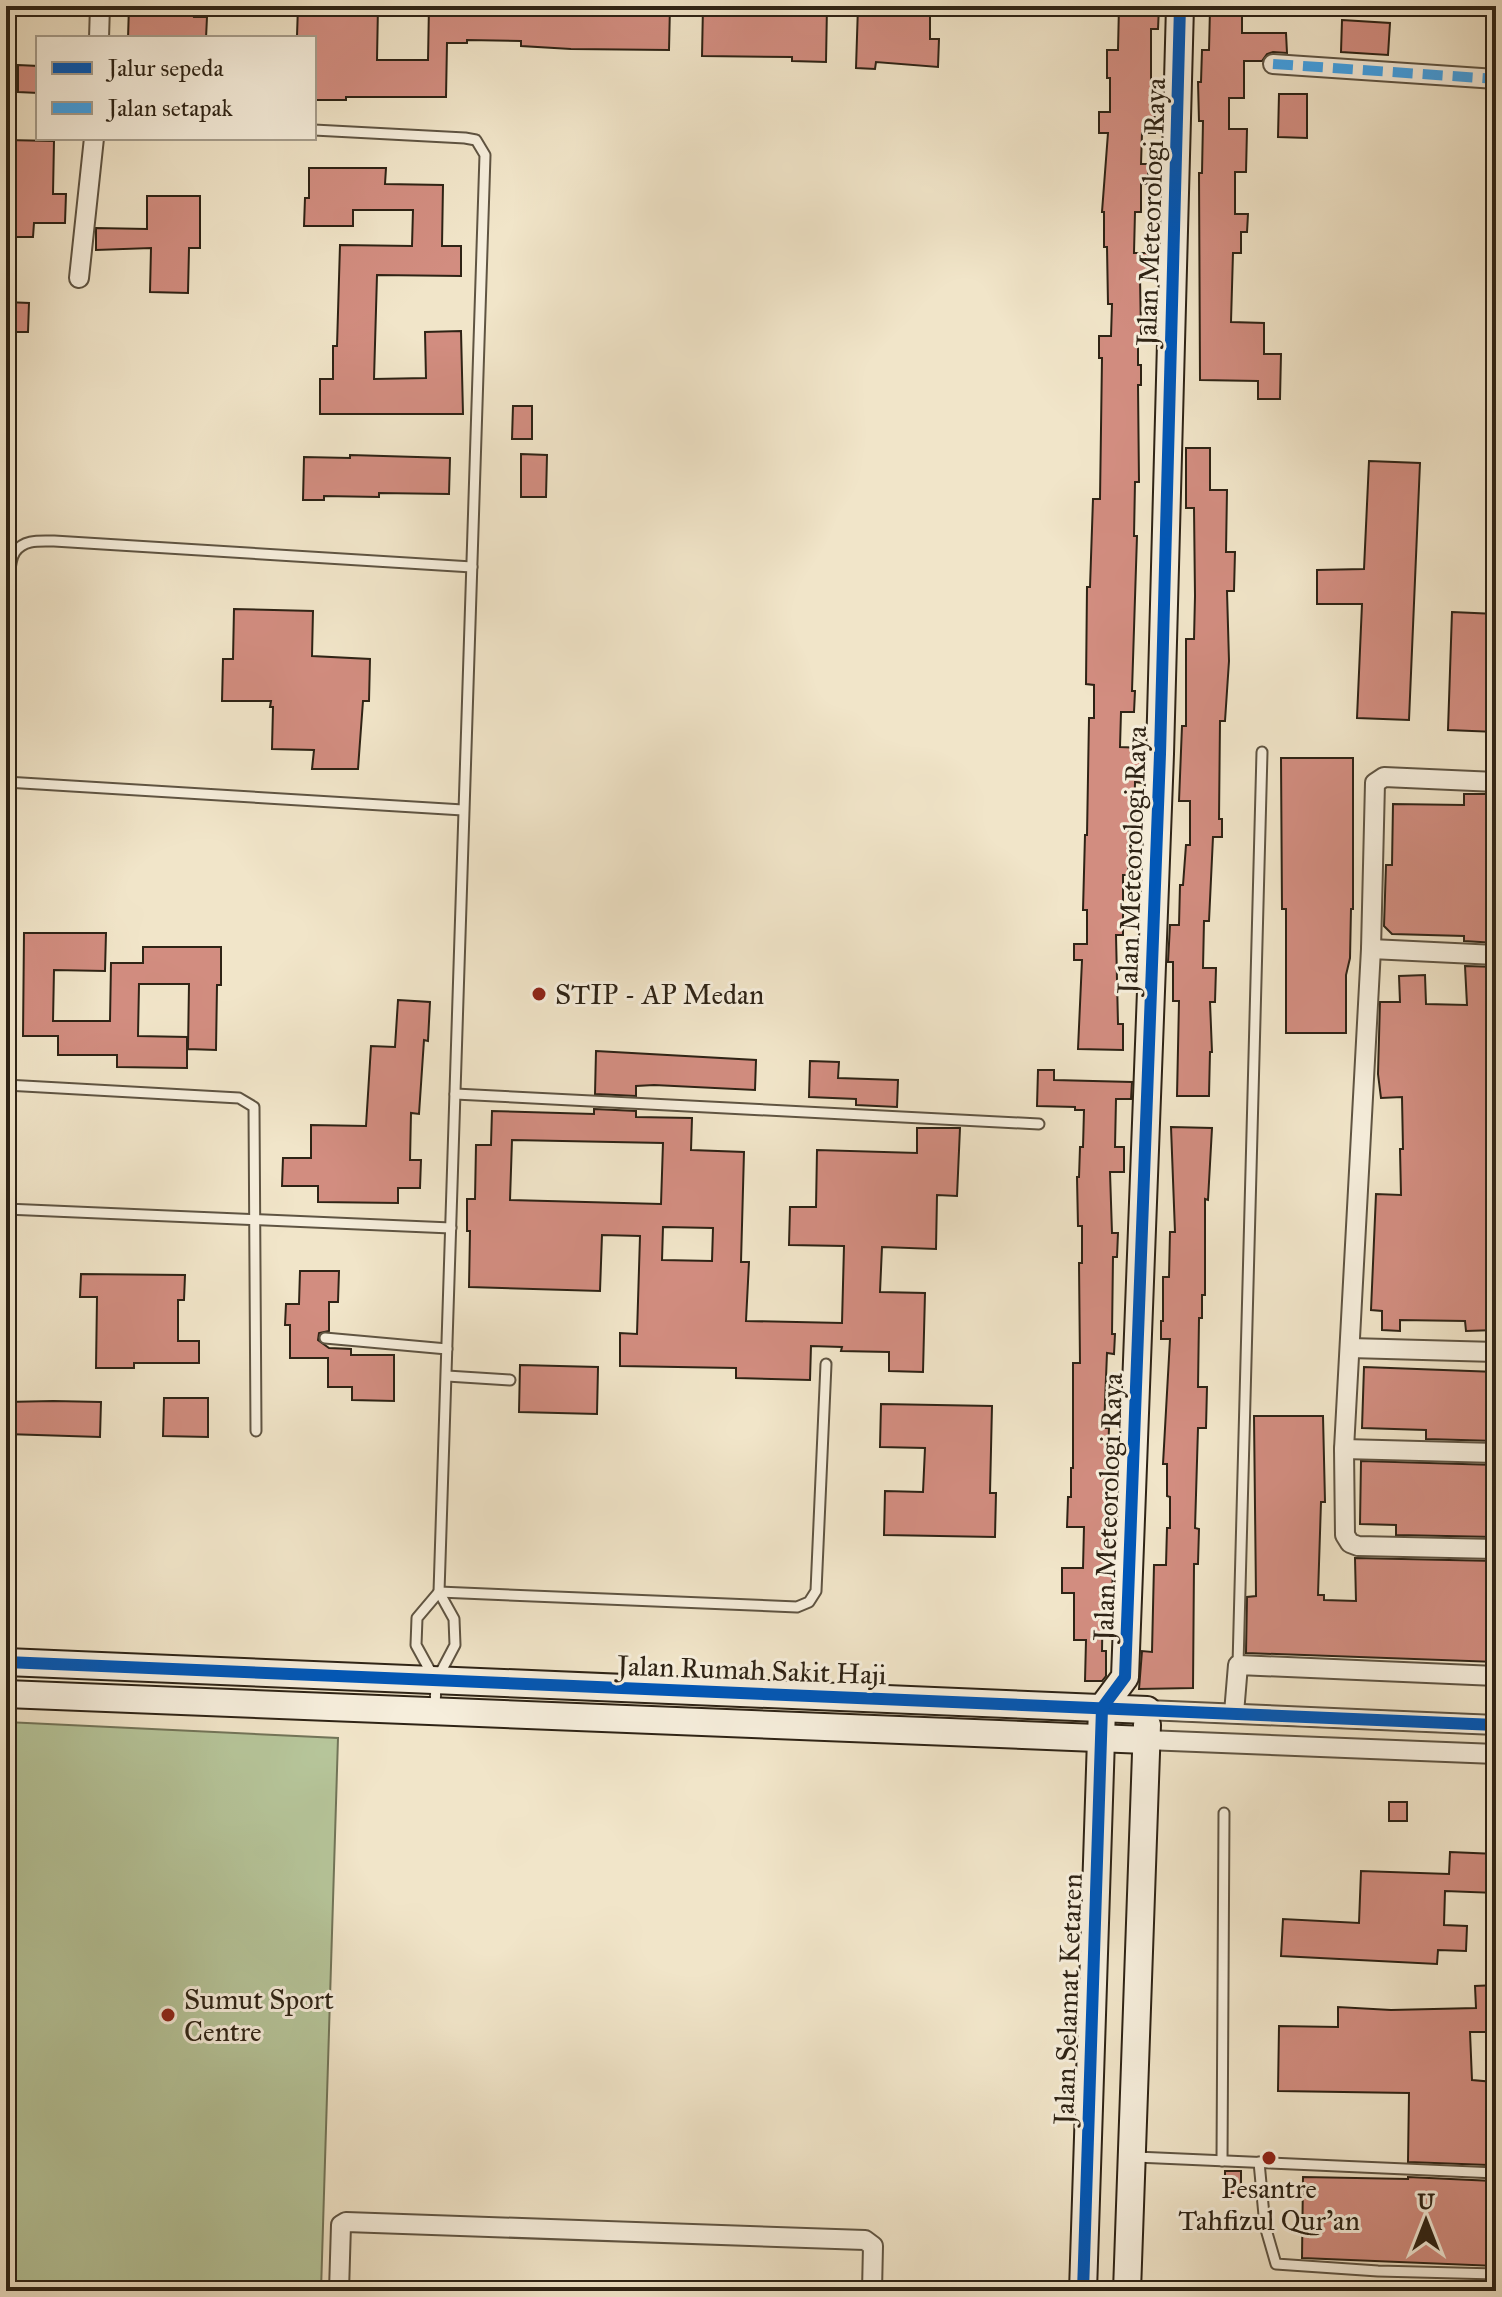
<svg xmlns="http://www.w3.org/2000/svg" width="1502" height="2297" font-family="'IM FELL Great Primer',serif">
  <rect width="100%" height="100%" fill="#f1e5c9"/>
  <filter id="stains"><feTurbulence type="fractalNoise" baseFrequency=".0025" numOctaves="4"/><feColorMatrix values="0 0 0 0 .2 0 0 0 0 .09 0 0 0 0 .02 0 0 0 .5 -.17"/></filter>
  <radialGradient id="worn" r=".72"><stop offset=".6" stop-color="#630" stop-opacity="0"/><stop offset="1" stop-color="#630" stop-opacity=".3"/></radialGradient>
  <path fill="#b6c59a" stroke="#727458" stroke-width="2" d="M6,1722L338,1738L321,2291H6Z"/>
  <g fill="#d28d80" stroke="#2e2315" stroke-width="2" fill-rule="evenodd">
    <path d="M129,6H195L194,17H207L206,38H128Z"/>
    <path d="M298,6H378L377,60H428L429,6H670L669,50L571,49L521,46V41L467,40V43H447L446,97H346V100H314V36H297Z"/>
    <path d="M703,6H827L826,62L792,61V57L702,56Z"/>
    <path d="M858,6H930V39H939L938,67L876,62L875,69L856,68Z"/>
    <path d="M1119,6H1159L1158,29H1151V82H1154L1155,133H1142L1141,164H1148V184H1141V212H1135L1134,253H1148L1147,277H1140L1141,334H1138V365H1141V385H1138L1139,482H1135L1134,536H1137L1132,691H1135L1134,712H1121L1120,747L1144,748L1143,783L1135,782L1134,830H1129L1128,875H1123V935H1116L1118,1024H1123V1050L1078,1049L1082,960H1074V944H1087V910H1083L1085,835H1087L1089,718H1094V685L1086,684L1087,587H1090L1093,499H1100L1102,358H1099V336H1111L1112,304H1108L1107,247H1104V212H1102L1108,133H1099V112H1110V78H1107V50H1118Z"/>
    <path d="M1210,9L1242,10V33H1286L1287,53L1273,52L1267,54L1262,61H1244V98H1229V129H1247L1246,172H1235V214H1248L1247,232H1241V253H1233L1231,322L1264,323V354H1281L1280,399H1258V381L1200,380L1199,173H1202L1203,121H1199L1198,82H1201L1202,50H1209Z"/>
    <path d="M1342,20L1390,23L1388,55L1341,52Z"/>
    <path d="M18,65L38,66V93L18,92Z"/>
    <path d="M1279,94H1307V138L1278,137Z"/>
    <path d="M6,140L54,141L53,194H66L65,223H34L33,237H6Z"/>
    <path d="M309,168H386L385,184L443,185L442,246H461V276L377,275L374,379L426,378L425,332L461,331L463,414H320V379H333V346H337L340,245L412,246L413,210H353V226H304L305,198H309Z"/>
    <path d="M147,196H200V248H189L188,293L150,292L151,248L96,250V228L147,229Z"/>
    <path d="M6,302L29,303L28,332H6Z"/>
    <path d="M513,406H532V439H512Z"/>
    <path d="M1186,448H1210V490H1227L1226,552H1235L1234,591H1227L1229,661L1225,721H1220L1219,819H1222V837H1213L1209,921H1204L1203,968H1216L1215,1002H1210L1212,1052H1210L1209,1096H1177L1179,1001H1173V962H1168L1170,925H1179L1180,885H1183L1186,845H1190V801H1179L1182,726H1186V639H1194L1195,596L1194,508H1186Z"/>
    <path d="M521,454L547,455L546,497H521Z"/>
    <path d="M350,455L450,458L449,494L379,493V497L324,496V500H303L304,457L350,458Z"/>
    <path d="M1369,461L1420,463L1409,720L1357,718L1362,604H1317V570L1364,569Z"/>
    <path d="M234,609L313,611L312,656L370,659L369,701H363L358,769H312L314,750L272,749L273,707H270L271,701H222L223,659H233Z"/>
    <path d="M1452,612L1496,614V732L1448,730Z"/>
    <path d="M1281,758H1353V909H1351L1350,958L1346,975V1033H1286V909H1282Z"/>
    <path d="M1464,794H1494L1496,943L1464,941V936L1392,934L1384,926L1386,865H1392L1393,804L1464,805Z"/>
    <path d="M24,933H106L105,971L54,970L53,1021H110L111,963H143V947H221V985H217L216,1050L188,1049L189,984H139L138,1036L187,1037V1068L117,1067V1055H58V1036H23Z"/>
    <path d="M1465,966L1496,967V1330L1466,1331L1465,1321L1400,1320V1331L1382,1330V1311L1371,1310L1376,1194L1401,1195L1400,1149H1403L1402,1097L1381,1098L1378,1074L1380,1002H1400L1399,976L1425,975L1426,1004L1467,1005Z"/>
    <path d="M398,1000L430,1002L428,1041L424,1040L419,1114L411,1113L410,1160H421L420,1188H398V1203L318,1202V1186H282L283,1158H311V1125L366,1126L371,1046L395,1047Z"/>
    <path d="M596,1051L756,1060L755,1090L654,1085L636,1086V1096L595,1094Z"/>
    <path d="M810,1061L839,1062L838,1078L898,1080L897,1107L856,1105V1099L809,1097Z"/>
    <path d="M1038,1070H1054V1080L1132,1082L1131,1099H1116L1115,1147H1124V1172H1110L1112,1233H1118L1117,1257H1113L1112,1334H1115L1114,1354L1107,1353L1104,1428H1109L1108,1453H1106V1497H1110L1108,1568L1113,1569L1112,1593H1103L1102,1651H1106V1676L1102,1681H1085L1086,1640H1074V1593H1062V1568H1083L1084,1527H1067L1068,1497H1071V1468H1073V1363H1080L1079,1263H1082V1226H1078L1077,1177H1079L1080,1147H1083L1084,1110H1075V1107L1037,1106Z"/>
    <path d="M594,1109L636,1111V1117L692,1118L691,1150L744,1152L741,1262H749L746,1321L842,1323L844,1246L789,1245L790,1207H816L817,1150L917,1153V1128H960L957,1196L937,1195L936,1249L882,1247L880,1292L925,1293L923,1372L889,1371V1352L841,1351L842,1347L811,1346L810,1380L736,1378V1368L620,1366V1333L637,1334L640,1236L602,1235L600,1291L469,1287L470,1231H467V1199H475L476,1145H491L492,1111L594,1114ZM512,1140L663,1143L661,1204L510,1200ZM663,1227L713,1228L712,1261L662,1260Z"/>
    <path d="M1171,1127L1212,1128L1208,1200L1205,1199V1295H1202V1318H1199L1198,1387H1207L1206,1428H1198L1195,1528L1199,1529L1198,1564H1194L1193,1688L1139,1689L1142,1651L1152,1652L1154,1565H1166L1167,1528H1170V1497L1167,1496V1464H1163L1170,1339H1161V1321H1163V1277H1169L1170,1232H1175Z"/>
    <path d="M300,1271H339L338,1302H329V1331L319,1333L318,1340L329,1348L351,1349V1355H394V1401L352,1400V1387H328V1358H290V1325H285L286,1304H299Z"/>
    <path d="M81,1274L185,1275L184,1300H178V1341H199V1363H134V1368H96L97,1297H80Z"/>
    <path d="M520,1365L598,1367L597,1414L519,1412Z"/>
    <path d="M1364,1367L1496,1372V1441L1426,1439V1430L1362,1428Z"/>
    <path d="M164,1398H208V1437L163,1436Z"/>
    <path d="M53,1401L101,1402L100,1437L6,1434V1402Z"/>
    <path d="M881,1404L992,1406L990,1493H996L995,1537L884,1535L885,1491L923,1492L925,1448L880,1447Z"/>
    <path d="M1254,1416H1323L1325,1502H1321L1318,1595H1324V1600L1356,1601L1355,1558L1496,1561V1662L1246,1653L1247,1597L1256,1596Z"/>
    <path d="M1361,1461L1496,1465V1537L1396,1535V1525L1360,1524Z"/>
    <rect x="1389" y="1802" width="18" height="19"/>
    <path d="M1450,1852L1496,1854V1893L1445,1891L1444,1925L1467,1926L1466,1951L1438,1950L1437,1964L1281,1956L1283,1919L1359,1923L1361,1871L1449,1874Z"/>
    <path d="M1496,1985V2032H1470L1472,2080L1494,2082L1488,2165L1408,2162L1409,2093L1278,2091L1279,2026L1338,2027V2007L1391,2010L1476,2008L1475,1986Z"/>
    <rect x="1225" y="2171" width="16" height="22"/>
    <path d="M1303,2177L1408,2179V2177L1493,2181L1492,2234H1496V2266L1302,2258Z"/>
  </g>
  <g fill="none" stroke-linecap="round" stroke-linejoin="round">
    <defs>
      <g id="lane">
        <path d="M314,130L465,138L476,140L485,155L439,1592L454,1619L455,1645L436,1681L435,1710"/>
        <path d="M6,782L463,810"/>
        <path d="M6,892C7,855 9,819 9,782C10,744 0,574 15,552C24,539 40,541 54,541L472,567"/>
        <path d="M6,1085L239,1098L254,1107L256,1431"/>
        <path d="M455,1094L1039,1124"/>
        <path d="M6,1209L451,1228"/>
        <path d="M325,1338L447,1349"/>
        <path d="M447,1376L510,1380"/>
        <path d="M1238,1665L1262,752"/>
        <path d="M433,1676L416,1645L417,1618L439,1592L797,1607L809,1602L816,1591L826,1364"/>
        <path d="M1136,2157L1496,2173"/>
        <path d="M1222,2161L1224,1813"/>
        <path d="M1259,2162L1265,2226L1276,2264L1378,2271L1496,2274"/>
      </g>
      <g id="street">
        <path d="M99,38L100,6"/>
        <path d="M1273,64L1496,79"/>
        <path d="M79,278L94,138"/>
        <path d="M1496,782L1384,777L1375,783L1371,949L1344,1449L1345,1535L1350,1543L1358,1546L1496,1549"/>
        <path d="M1371,949L1496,955"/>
        <path d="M1350,1348L1496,1352"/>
        <path d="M1344,1449L1496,1453"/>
        <path d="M1147,1710L1496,1725"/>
        <path d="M1234,1713L1238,1665L1496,1676"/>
        <path d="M1146,1740L1496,1754"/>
        <path d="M339,2291L341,2225L346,2222L865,2240L873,2246L872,2291"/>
      </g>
      <g id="secondary">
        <path d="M6,1662L1147,1710"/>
        <path d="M6,1694L1146,1740"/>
        <path d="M1083,2291L1102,1708L1125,1677L1160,754L1180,6"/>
        <path d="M1127,2291L1147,1725"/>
      </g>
    </defs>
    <use href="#lane" stroke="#5f5442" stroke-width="13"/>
    <use href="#street" stroke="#5f5442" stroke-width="22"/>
    <use href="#secondary" stroke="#2e2315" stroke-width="30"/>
    <use href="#lane" stroke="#f6eedc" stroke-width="9"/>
    <use href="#street" stroke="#f6eedc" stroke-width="18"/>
    <use href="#secondary" stroke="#f6eedc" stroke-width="26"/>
    <path stroke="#3ea2ea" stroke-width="10" stroke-dasharray="20 10" stroke-linecap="butt" d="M1273,64L1496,79"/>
    <defs>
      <g id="cycleway">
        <path d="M6,1662L1496,1725"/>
        <path d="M1083,2291L1102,1708L1125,1677L1160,754L1180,6"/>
      </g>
    </defs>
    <use href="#cycleway" stroke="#f6eedc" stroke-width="17"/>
    <use href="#cycleway" stroke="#0057b8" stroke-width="12"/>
  </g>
  <g fill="#8f2418" stroke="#f6eedc" stroke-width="3">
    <circle cx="539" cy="994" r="8"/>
    <circle cx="168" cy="2015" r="8"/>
    <circle cx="1269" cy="2158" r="8"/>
  </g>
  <g text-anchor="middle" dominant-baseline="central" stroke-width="6" stroke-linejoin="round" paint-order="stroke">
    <g font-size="28" fill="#2e2315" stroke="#f6eedc">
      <text transform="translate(1151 212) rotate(-88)">Jalan Meteorologi Raya</text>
      <text transform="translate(1132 860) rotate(-88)">Jalan Meteorologi Raya</text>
      <text transform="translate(1108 1507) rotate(-88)">Jalan Meteorologi Raya</text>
      <text transform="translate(752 1670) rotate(2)">Jalan Rumah Sakit Haji</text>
      <text transform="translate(1068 1999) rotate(-88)">Jalan Selamat Ketaren</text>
    </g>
    <g font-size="28" fill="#2e2315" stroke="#f6eedc" text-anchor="start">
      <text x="555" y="994">STIP - AP Medan</text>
      <text x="184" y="1999">Sumut Sport<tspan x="184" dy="32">Centre</tspan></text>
      <text x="1269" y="2188" text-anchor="middle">Pesantre<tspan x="1269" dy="32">Tahfizul Qur'an</tspan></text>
    </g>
  </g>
  <rect width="1502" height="2297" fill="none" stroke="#f1e5c9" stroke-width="32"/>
  <rect x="8" y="8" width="1486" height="2281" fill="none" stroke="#2e2315" stroke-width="4"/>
  <rect x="16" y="16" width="1470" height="2265" fill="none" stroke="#2e2315" stroke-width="2"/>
  <rect x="36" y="36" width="280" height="104" fill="#f6eedc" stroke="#a69d8c" stroke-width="2"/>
  <rect x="52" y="62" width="40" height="12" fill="#0057b8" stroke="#a69d8c" stroke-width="2"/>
  <text x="108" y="76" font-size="24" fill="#2e2315">Jalur sepeda</text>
  <rect x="52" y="102" width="40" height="12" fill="#3ea2ea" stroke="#a69d8c" stroke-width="2"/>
  <text x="108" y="116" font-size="24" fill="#2e2315">Jalan setapak</text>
  <g transform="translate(1426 2221)" stroke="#f6eedc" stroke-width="6" paint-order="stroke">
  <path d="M0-6L14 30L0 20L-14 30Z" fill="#2e2315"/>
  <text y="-12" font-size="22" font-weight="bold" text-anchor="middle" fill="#2e2315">U</text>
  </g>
  <rect width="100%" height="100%" filter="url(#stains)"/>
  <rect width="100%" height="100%" fill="url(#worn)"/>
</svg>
